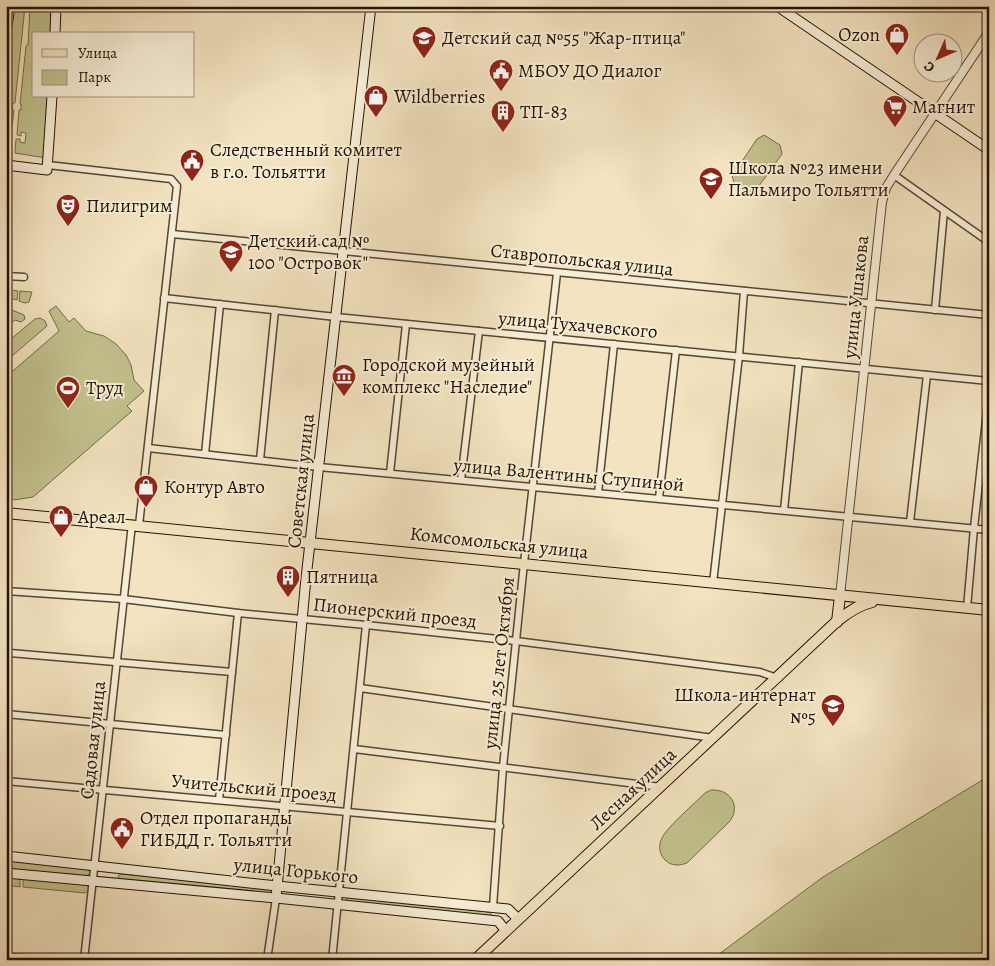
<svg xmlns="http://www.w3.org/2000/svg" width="995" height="966" font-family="Alegreya,serif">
  <rect width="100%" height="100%" fill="#f3e3c0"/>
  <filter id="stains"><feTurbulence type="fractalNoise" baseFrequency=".004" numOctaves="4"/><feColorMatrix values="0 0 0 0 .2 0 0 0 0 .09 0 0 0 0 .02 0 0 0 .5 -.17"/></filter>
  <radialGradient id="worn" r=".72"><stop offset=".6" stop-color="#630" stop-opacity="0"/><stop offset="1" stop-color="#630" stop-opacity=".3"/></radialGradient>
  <g fill="#c2c18e" stroke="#736a48">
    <path d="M13,6H25L15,103H13L12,109L14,110L9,153H6V70Z"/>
    <path d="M30,6H51L50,34H34V96H48L46,158L15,153L16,139H20V142L25,143L26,133L21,132V136L17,135L19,110H21V104H20L26,46L28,45Z"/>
    <path d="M764,135L780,145L782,154L756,190L749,192L734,182L732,176L757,139Z"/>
    <path d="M6,289L18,291L17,300L13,299L6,305Z"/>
    <path d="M20,291L32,292L29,302L25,303L19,301Z"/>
    <path d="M56,306L69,322L74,318L86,331L104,336L116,344L126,355L131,365L134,380L144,391L127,406L132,411L33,497L14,500L6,493V377L59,331L49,311Z"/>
    <path d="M12,310L24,315L25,319L21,322L15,320L6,327V315Z"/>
    <path d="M40,318L45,321L47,326L6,361V343L35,319Z"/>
    <path d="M989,776V960H711L823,877Z"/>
    <path d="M711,790C730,789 741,805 730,821L687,863C679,866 671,866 665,860C659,854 658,845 662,838C667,827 695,803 705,793Z"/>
    <path d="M6,860L88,869L90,873L86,876L6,869Z"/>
    <path d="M121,874L271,889L273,890L272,894L119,879L118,876Z"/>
    <path d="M6,876L20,877V887L6,885Z"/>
    <path d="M23,878L86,884L89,888L88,891L85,893L23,887Z"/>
    <path d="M347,897L489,912L492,915L490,917L346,901Z"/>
  </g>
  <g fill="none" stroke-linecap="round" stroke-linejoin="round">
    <defs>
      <g id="minor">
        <path d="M48,165L171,179L177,186L139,525"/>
        <path d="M894,175L989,242"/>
        <path d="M172,234L989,315"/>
        <path d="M6,276L24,277"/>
        <path d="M164,298L336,317L989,381"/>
        <path d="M935,310L944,211"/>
        <path d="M148,448L319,467L989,530"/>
        <path d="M205,454L220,304"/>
        <path d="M260,460L275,310"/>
        <path d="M390,473L406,324"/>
        <path d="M461,480L479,331"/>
        <path d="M598,493L614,344"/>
        <path d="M659,498L676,350"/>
        <path d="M784,510L799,362"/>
        <path d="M910,522L927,375"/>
        <path d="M713,583L739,356L744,291"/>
        <path d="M6,591L123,599L238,613L366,625L516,641L760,672L777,678"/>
        <path d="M967,608L974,528L989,393"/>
        <path d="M10,653L232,672"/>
        <path d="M360,688L713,738"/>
        <path d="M6,714L226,735"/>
        <path d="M354,749L661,787"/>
        <path d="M6,781L500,826"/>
        <path d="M219,800L238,613"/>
        <path d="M493,907L503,767L524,563L557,273"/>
        <path d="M6,957L55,960"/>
        <path d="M84,960L132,524"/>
        <path d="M267,960L276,898"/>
        <path d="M332,960L366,625"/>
      </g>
      <path id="tertiary" d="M840,596L882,202L886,188L894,175L989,32"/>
      <g id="secondary">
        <path d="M777,6L989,150"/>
        <path d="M6,33L10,6"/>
        <path d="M55,34L56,6"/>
        <path d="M6,165L47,170L52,96"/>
        <path d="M6,856L277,886L508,909L518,919"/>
        <path d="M6,873L276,898L498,921L506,931"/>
        <path d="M276,898L306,578L371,6"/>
      </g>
      <g id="primary">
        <path d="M6,513L989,610"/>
        <path d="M837,622L840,596"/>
        <path d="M475,960L836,622C847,613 858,605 872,602"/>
      </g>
    </defs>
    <use href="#minor" stroke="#584632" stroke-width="9"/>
    <use href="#tertiary" stroke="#584632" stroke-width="10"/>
    <use href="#secondary" stroke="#241202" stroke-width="11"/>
    <use href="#primary" stroke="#241202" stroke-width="12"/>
    <use href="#minor" stroke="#f7edd6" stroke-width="6"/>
    <use href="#tertiary" stroke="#f7edd6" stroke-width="8"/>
    <use href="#secondary" stroke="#f7edd6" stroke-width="9"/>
    <use href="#primary" stroke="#f3e3c0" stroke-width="10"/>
  </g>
  <defs>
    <symbol id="shop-pin" viewBox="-11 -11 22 30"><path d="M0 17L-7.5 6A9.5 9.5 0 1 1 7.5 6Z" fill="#8f2418" stroke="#f7edd6"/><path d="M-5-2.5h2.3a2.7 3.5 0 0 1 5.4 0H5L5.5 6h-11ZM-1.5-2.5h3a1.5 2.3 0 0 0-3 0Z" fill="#fff"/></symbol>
    <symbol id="school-pin" viewBox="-11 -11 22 30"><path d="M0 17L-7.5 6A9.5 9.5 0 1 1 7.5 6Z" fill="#8f2418" stroke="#f7edd6"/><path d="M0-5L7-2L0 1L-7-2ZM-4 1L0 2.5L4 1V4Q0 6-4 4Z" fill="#fff"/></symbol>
    <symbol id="civic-pin" viewBox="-11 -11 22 30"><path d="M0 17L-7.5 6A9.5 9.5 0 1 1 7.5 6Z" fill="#8f2418" stroke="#f7edd6"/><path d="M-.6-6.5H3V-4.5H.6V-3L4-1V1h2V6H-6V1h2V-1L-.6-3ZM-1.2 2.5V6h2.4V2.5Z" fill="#fff"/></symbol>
    <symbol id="supermarket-pin" viewBox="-11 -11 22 30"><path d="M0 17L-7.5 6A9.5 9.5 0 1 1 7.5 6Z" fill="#8f2418" stroke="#f7edd6"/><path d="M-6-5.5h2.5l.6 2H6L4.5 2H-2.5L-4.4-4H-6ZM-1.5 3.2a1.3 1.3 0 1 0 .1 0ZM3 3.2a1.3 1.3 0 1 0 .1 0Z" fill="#fff"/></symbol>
    <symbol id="building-pin" viewBox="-11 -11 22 30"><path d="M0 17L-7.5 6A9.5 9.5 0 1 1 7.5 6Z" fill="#8f2418" stroke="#f7edd6"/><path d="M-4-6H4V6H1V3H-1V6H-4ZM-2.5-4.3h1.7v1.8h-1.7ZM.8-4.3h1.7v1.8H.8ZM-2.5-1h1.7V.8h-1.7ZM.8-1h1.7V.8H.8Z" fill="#fff"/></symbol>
    <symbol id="theatre-pin" viewBox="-11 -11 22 30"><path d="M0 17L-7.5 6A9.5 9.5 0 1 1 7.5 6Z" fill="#8f2418" stroke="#f7edd6"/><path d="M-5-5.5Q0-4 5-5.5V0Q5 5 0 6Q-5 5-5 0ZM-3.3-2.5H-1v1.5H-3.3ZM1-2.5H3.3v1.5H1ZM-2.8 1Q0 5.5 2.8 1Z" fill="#fff"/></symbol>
    <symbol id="museum-pin" viewBox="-11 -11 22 30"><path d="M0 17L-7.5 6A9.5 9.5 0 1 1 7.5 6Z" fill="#8f2418" stroke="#f7edd6"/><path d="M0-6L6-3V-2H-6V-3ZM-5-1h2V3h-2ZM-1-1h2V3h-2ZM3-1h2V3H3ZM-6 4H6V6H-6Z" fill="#fff"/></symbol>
    <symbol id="stadium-pin" viewBox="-11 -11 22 30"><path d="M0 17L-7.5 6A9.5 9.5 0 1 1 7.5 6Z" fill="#8f2418" stroke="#f7edd6"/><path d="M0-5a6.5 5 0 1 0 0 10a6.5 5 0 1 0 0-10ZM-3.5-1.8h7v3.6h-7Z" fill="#fff"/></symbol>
  </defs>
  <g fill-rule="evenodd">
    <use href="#shop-pin" x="883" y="21" width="28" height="38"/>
    <use href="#school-pin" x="410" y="24" width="28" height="38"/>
    <use href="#civic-pin" x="487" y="57" width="28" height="38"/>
    <use href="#shop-pin" x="362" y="83" width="28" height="38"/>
    <use href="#supermarket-pin" x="881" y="93" width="28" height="38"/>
    <use href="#building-pin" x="489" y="98" width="28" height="38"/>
    <use href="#civic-pin" x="178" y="147" width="28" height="38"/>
    <use href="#school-pin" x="697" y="165" width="28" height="38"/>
    <use href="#theatre-pin" x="54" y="192" width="28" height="38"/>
    <use href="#school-pin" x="217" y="238" width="28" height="38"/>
    <use href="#museum-pin" x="330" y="362" width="28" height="38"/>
    <use href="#stadium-pin" x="54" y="374" width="28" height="38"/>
    <use href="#shop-pin" x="132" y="473" width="28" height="38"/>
    <use href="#shop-pin" x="47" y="503" width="28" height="38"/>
    <use href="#building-pin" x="274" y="563" width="28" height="38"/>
    <use href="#school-pin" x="819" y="692" width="28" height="38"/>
    <use href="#civic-pin" x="108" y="815" width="28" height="38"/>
  </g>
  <g text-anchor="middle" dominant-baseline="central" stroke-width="4" stroke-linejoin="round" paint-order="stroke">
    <g font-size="19" fill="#241202" stroke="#f7edd6" text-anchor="start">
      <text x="880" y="35" text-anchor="end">Ozon</text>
      <text x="442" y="38">Детский сад №55 "Жар-птица"</text>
      <text x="518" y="71">МБОУ ДО Диалог</text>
      <text x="394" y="97">Wildberries</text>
      <text x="912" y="107">Магнит</text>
      <text x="520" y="112">ТП-83</text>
      <text x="210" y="150">Следственный комитет<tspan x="210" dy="22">в г.о. Тольятти</tspan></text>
      <text x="728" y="168">Школа №23 имени<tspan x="728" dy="22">Пальмиро Тольятти</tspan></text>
      <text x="86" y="206">Пилигрим</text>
      <text x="248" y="241">Детский сад №<tspan x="248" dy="22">100 "Островок"</tspan></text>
      <text x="362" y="365">Городской музейный<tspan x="362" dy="22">комплекс "Наследие"</tspan></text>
      <text x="86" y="388">Труд</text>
      <text x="164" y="487">Контур Авто</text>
      <text x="78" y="517">Ареал</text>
      <text x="306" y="577">Пятница</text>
      <text x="816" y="695" text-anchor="end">Школа-интернат<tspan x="816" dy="22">№5</tspan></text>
      <text x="140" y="818">Отдел пропаганды<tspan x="140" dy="22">ГИБДД г. Тольятти</tspan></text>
    </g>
    <g font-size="19" fill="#241202" stroke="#f7edd6">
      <text transform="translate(582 260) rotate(6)">Ставропольская улица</text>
      <text transform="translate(856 297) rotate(-84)">улица Ушакова</text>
      <text transform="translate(578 325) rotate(5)">улица Тухачевского</text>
      <text transform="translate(569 475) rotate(5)">улица Валентины Ступиной</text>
      <text transform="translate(301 481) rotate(-84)">Советская улица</text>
      <text transform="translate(499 543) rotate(6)">Комсомольская улица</text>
      <text transform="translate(395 613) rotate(6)">Пионерский проезд</text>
      <text transform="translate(499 663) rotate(-84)">улица 25 лет Октября</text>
      <text transform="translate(93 740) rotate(-84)">Садовая улица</text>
      <text transform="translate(254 788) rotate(5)">Учительский проезд</text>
      <text transform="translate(633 789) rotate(-43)">Лесная улица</text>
      <text transform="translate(296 871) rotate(6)">улица Горького</text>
    </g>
  </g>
  <rect width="995" height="966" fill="none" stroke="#f3e3c0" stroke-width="25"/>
  <rect x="8" y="8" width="980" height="951" fill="none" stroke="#241202" stroke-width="2.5"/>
  <rect x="12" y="12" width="970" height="941" fill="none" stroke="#241202"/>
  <rect x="32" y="32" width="162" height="65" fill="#f7edd6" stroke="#a39581"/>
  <rect x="42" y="49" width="25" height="8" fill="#f3e3c0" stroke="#a39581"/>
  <text x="78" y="58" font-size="15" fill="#241202">Улица</text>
  <rect x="42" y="70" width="25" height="15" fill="#c2c18e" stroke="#a39581"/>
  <text x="78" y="82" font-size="15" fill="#241202">Парк</text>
  <g transform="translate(938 58) rotate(225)"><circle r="24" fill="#f7edd6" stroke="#a39581"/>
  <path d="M0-4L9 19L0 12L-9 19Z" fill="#8f2418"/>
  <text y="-8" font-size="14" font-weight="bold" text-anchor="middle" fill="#241202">С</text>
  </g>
  <rect width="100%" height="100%" filter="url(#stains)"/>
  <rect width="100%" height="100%" fill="url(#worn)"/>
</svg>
